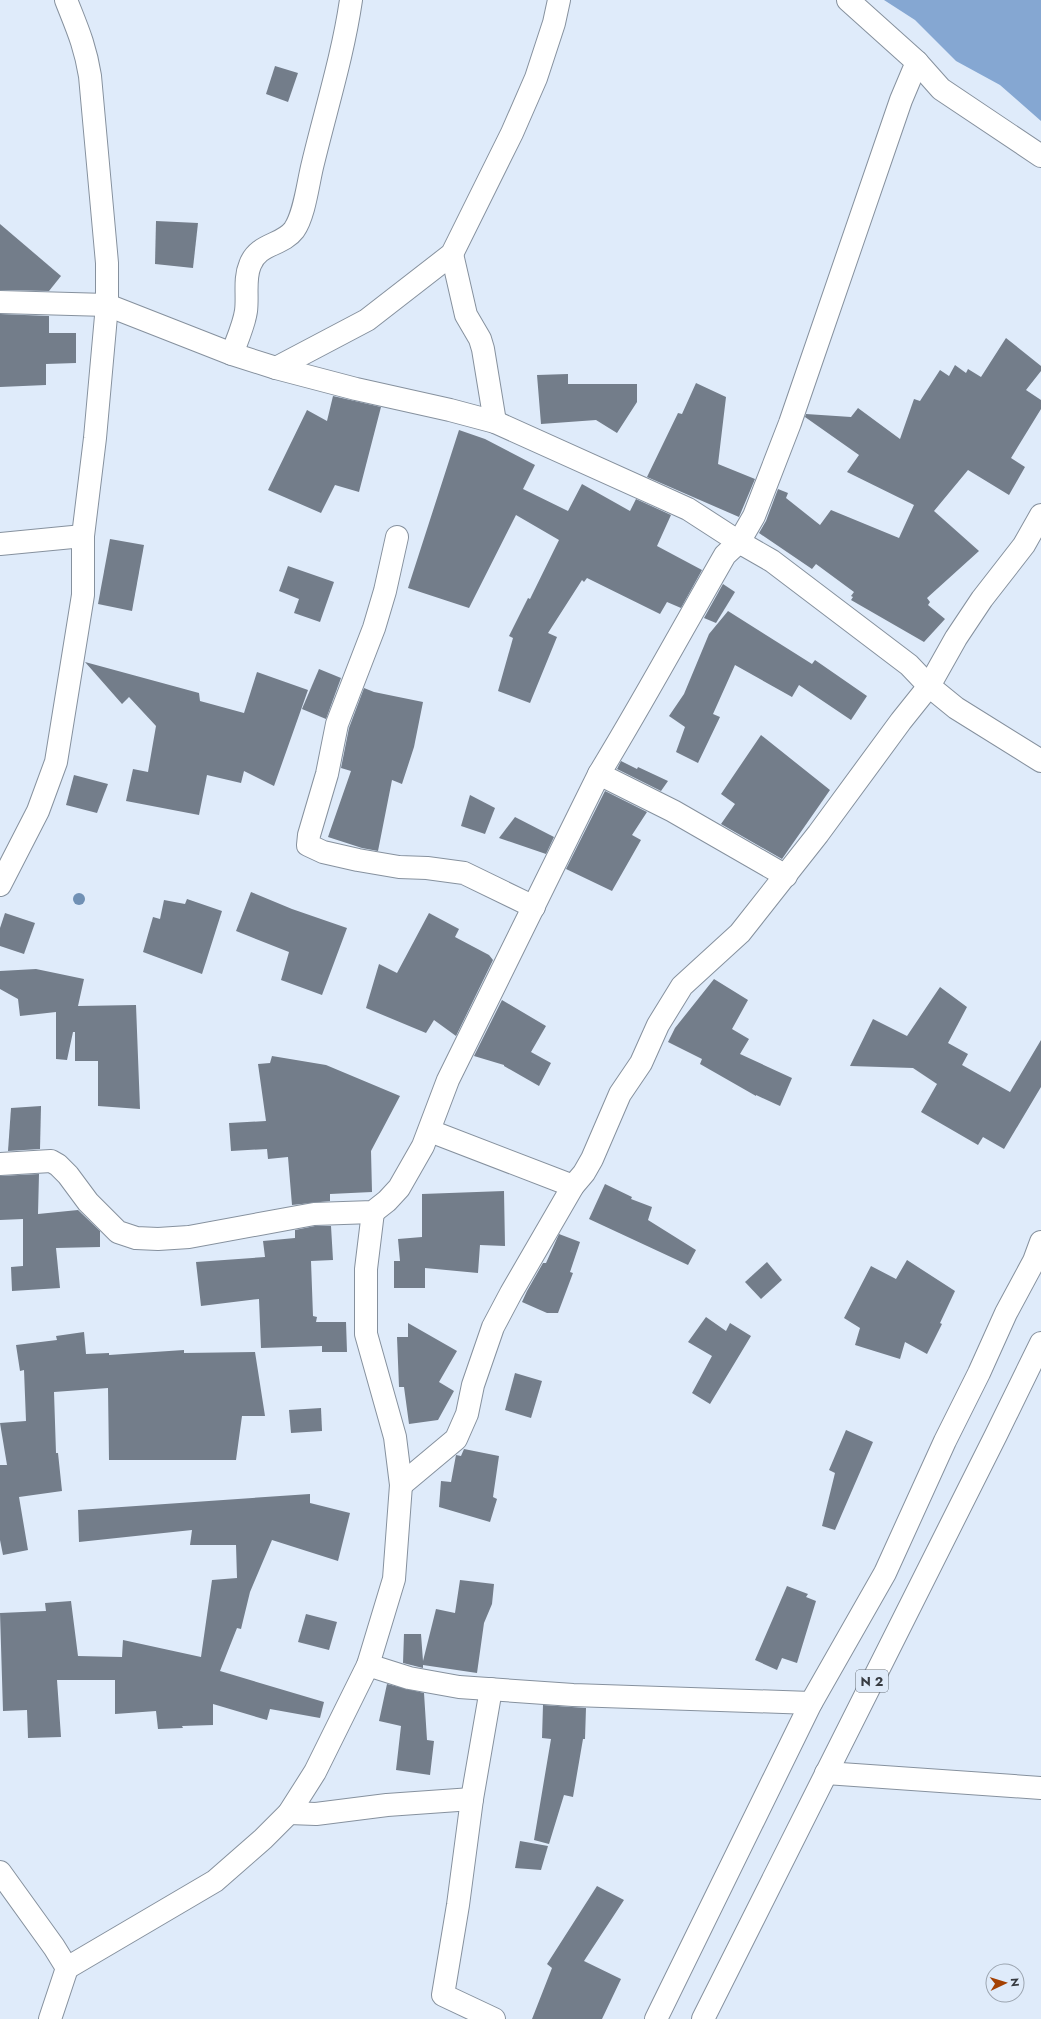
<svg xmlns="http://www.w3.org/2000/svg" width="1041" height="2019" font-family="Jost,sans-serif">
  <rect width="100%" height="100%" fill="#dfebfa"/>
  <path fill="#85a7d2" d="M884,0H1041V121L1000,85L956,61L915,20Z"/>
  <g fill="#737d8a">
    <path d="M275,66L298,73L288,102L266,94Z"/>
    <path d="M156,221L198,223L193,268L155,264Z"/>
    <path d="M0,224L61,276L49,291L0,290Z"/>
    <path d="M0,314L49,316V333H76V363L46,364V385L0,387Z"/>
    <path d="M1006,338L1041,366V371L1026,390L1041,400V409L1011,458L1025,467L1009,495L968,470L934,511L979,551L927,598L930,602L928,605L945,619L924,642L851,600L853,597L851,596L854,592L816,564L812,569L759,533L766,521L778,489L788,493L786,498L820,525L831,510L899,538L914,505L847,472L859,455L805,417L806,414L851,417L858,408L900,439L914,399L920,401L940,370L949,376L955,365L966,373L968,369L981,377Z"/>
    <path d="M568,374V384H637V402L617,433L596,420L541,424L537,375Z"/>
    <path d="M696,383L726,397L718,464L755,479L739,517L647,477L678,413L682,414Z"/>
    <path d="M333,396L381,407L359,492L335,485L321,513L268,490L307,410L327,421Z"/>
    <path d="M459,430L485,439L535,465L523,489L568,511L582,484L630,511L636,499L671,515L657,546L702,570L681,608L667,602L660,614L587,578L584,582L582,580L548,633L557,637L530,703L498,691L513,638L509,636L528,598L530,599L559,540L516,515L469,608L408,588Z"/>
    <path d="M110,539L144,545L132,611L98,604Z"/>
    <path d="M288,566L334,582L320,622L294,613L299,599L279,591Z"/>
    <path d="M723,584L735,592L716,623L704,618Z"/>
    <path d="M728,611L812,664L815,660L867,696L851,720L799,685L792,697L735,665L713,714L720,717L698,763L676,752L685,727L669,716L684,694L709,634Z"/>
    <path d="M85,662L199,693L200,701L244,713L257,672L308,690L274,786L244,771L241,783L207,775L199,815L126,801L133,769L148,772L156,726L129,697L122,704Z"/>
    <path d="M319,669L341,678L326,719L302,709Z"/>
    <path d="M364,688L374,692L423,702L414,747L402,784L392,780L378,851L362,848L328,837L351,771L341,768L349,728Z"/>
    <path d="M761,735L830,790L782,859L721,824L735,804L721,794Z"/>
    <path d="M621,761L637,769L638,767L668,781L661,791L617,769Z"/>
    <path d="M74,775L108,784L97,813L66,805Z"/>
    <path d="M605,791L647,812L632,835L641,840L612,891L566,869Z"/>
    <path d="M470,795L495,808L485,834L461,826Z"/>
    <path d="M515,817L554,837L546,854L499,838Z"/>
    <path d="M251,892L292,909L347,928L322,995L281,980L289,952L236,931Z"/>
    <path d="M187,899L222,911L202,974L143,952L153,917L160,919L164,900L185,904Z"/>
    <path d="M5,913L35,923L24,954L0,946V928Z"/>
    <path d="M429,913L459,929L455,937L489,955L493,960L456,1036L434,1020L426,1033L366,1008L379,964L397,973Z"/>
    <path d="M36,969L84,979L78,1006L136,1005L140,1109L98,1106V1061H75V1032H73L67,1060L56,1059V1012L20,1016L18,999L0,989V971Z"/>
    <path d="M714,979L748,1000L732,1029L749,1039L740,1054L792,1078L780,1106L756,1095V1096L700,1064L702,1059L668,1042L675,1028Z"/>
    <path d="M940,987L967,1007L948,1043L968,1054L962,1065L1010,1092L1041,1040V1087L1004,1149L983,1137L978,1145L921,1112L937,1084L913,1068L850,1066L873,1019L907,1036Z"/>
    <path d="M502,1000L546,1026L531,1052L551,1063L539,1086L504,1066V1065L474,1056Z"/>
    <path d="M272,1056L326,1065L400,1096L371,1151L372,1192L330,1194V1201L292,1205L288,1157L268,1159L267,1149L231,1151L229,1123L266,1121L258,1064L270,1063Z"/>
    <path d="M41,1106L40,1149L8,1151L11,1108Z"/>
    <path d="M39,1174L38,1214L78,1210L100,1231V1247L56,1248L60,1288L12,1291L11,1267L23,1266V1219L0,1220V1176Z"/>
    <path d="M605,1184L632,1197L631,1199L652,1207L648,1220L696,1250L688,1265L589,1219Z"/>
    <path d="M504,1191L505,1246L480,1245L478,1273L425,1268V1288H394V1261H400L398,1239L422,1237V1194Z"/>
    <path d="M315,1226H331L333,1260L311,1261L313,1316L317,1317L316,1322H346L347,1352H322V1346L261,1348L259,1299L201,1306L196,1262L265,1257L263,1241L295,1238V1230Z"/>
    <path d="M559,1234L580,1242L570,1272L573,1273L558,1313H547L522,1302L527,1291L543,1263H546Z"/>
    <path d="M907,1260L955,1291L940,1323L942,1324L927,1354L905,1342L900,1359L855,1345L860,1328L844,1318L871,1266L896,1279Z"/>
    <path d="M767,1262L782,1280L761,1299L745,1282Z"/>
    <path d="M706,1317L726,1331L730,1323L751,1336L710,1404L692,1393L712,1356L688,1342Z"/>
    <path d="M408,1323L457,1351L439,1382L454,1391L438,1420L409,1424L404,1387H399L397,1337H408Z"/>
    <path d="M84,1332L86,1354L109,1353V1355L184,1350V1353L255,1352L265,1416H242L236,1460H109L108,1388L54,1392L56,1453H58L62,1491L19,1497L28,1550L3,1555L0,1540V1465H7L0,1423L26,1421L24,1370L20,1371L16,1345L57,1340L56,1336Z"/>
    <path d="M515,1373L542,1381L531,1418L505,1410Z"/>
    <path d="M321,1408L322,1431L291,1433L289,1410Z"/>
    <path d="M846,1430L873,1442L835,1530L822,1526L835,1473L829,1470Z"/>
    <path d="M464,1449L499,1456L493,1497L497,1499L490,1522L439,1507L441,1481L451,1482L456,1455L461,1456Z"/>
    <path d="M310,1494V1503L350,1513L338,1561L272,1540L250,1592L241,1629L237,1628L220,1671L324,1702L320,1718L270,1709L267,1720L213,1704V1725L182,1726L183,1728L158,1729L156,1711L115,1714V1680H57L61,1737L28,1738L27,1710L3,1711L0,1613L46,1611L45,1603L71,1601L78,1656L122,1657L123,1640L201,1657L212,1580L237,1578L236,1545H190L192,1530L79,1542L78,1510Z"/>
    <path d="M460,1580L494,1584L492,1604L484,1623L477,1673L423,1665V1668L403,1663L404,1634H421L423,1661L436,1609L455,1613Z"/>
    <path d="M787,1586L808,1594L806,1597L816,1601L797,1663L782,1658L777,1670L755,1660Z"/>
    <path d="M306,1614L337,1622L329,1650L298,1642Z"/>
    <path d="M387,1684L424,1693L427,1740L434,1741L430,1775L396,1770L401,1726L379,1721Z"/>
    <path d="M543,1705L586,1708L585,1739H583L573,1797L564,1795L549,1844L534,1840L551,1739L542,1738Z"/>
    <path d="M520,1841L548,1846L541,1870L515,1868Z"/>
    <path d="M597,1886L624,1900L584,1961L621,1979L602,2019H532L552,1968L547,1964Z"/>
  </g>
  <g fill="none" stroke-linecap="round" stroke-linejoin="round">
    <defs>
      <g id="minor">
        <path d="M917,62L941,89L1041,156"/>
        <path d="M452,254L466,315L480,339L483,349L495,422"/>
        <path d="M0,302L107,305L232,354L276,368L356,389L450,410L495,422L688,509L739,542L754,516L790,423L901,100L917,62L848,0"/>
        <path d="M232,354C237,340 244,325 246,311C248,296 244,279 250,265C258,243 282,246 294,230C305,214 308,182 313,163C326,109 343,55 351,0"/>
        <path d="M276,368L367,320L452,254L512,133L536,78L554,23L559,0"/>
        <path d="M397,537L385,591L374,628L337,724L327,774L309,835L308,845L323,852L358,860L399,867L427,868L464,873L534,907"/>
        <path d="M0,544L83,536"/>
        <path d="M786,876L673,811L599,774C643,702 683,628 725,555L739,542L772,561L909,665L929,686L956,708L1041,761"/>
        <path d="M0,885L38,811L56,762L83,595V536L95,438L107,305V263L90,76C85,45 77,28 66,0"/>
        <path d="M430,1131L573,1186"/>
        <path d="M0,1164L51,1161L58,1165L68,1175L88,1202L118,1232L136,1238L158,1239L189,1237L314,1214L373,1212L387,1201L399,1188L423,1146L448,1080L599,774"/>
        <path d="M401,1485L456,1439L467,1414L473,1385L493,1327L511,1293L573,1186L584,1173L592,1159L620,1094L641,1063L658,1025L682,986L740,933L818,834L901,721L929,686L956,638L982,599L1024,545L1041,515"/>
        <path d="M368,1665L409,1678L459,1687L573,1695L811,1703"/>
        <path d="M491,1689L472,1799L458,1905L443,1995L494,2019"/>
        <path d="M826,1773L1041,1788"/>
        <path d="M289,1813L316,1814L387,1805L472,1799"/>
        <path d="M0,1872L54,1947L67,1968L50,2019"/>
        <path d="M67,1968L215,1881L263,1839L289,1813L315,1772L368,1665L394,1579L401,1485L395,1437L366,1334V1269L373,1212"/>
        <path d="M656,2019L811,1703L885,1573L945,1441L979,1373L1006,1313L1034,1261L1041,1242"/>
      </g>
      <path id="primary" d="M703,2019L996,1435L1041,1343"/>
    </defs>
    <use href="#minor" stroke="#86919e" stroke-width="24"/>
    <use href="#primary" stroke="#86919e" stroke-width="24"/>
    <use href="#minor" stroke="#fff" stroke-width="22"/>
    <use href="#primary" stroke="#fff" stroke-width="22"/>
  </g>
  <circle fill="#7090b4" cx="79" cy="899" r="6"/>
  <g text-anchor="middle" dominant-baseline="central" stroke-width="4" stroke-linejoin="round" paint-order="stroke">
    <rect fill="#dfebfa" stroke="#697078" stroke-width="1" x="856" y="1670" width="32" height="22" rx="3"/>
    <g font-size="13" font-weight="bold" fill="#373b41">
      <text x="872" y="1681">N 2</text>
    </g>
  </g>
  <g transform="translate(1005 1983) rotate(86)"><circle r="19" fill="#dfebfa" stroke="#9ca5b0"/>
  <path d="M0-3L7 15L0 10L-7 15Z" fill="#a44103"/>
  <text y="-6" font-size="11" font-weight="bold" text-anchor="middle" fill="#373b41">N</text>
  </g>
</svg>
